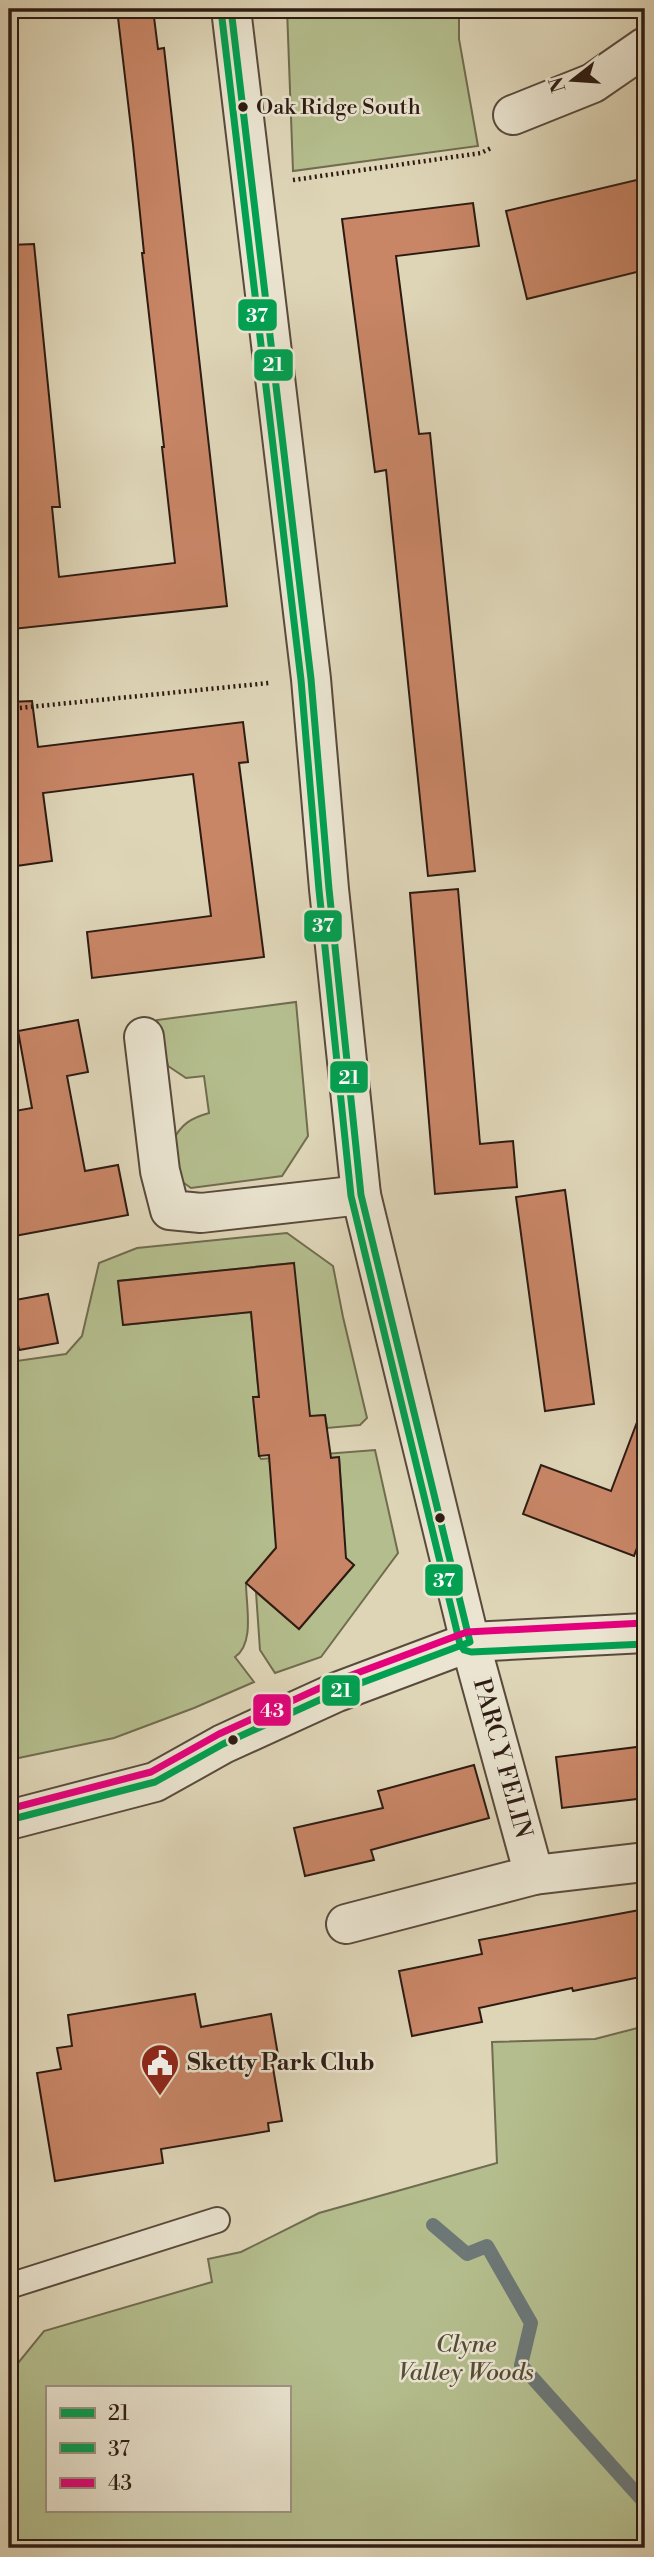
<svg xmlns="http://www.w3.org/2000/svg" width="654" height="2557" font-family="'Libre Bodoni',serif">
  <rect width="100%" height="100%" fill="#ded5b7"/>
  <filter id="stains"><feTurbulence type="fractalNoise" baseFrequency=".00286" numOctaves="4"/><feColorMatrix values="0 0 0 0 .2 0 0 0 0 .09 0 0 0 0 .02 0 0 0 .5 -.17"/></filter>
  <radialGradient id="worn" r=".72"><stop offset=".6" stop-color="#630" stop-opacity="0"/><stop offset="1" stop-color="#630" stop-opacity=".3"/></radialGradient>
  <g fill="#b4bd8d" stroke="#706c50" stroke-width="2" fill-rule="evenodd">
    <path d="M287,9H459V39L478,146L293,171Z"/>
    <path d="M296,1002L308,1136L282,1176L191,1188L181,1181L172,1142C181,1124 191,1118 209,1113L204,1076L186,1078L168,1066L157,1020Z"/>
    <path d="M287,1233L333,1266L343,1317L367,1418L360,1425L327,1428L325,1415L306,1417L304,1392L254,1397L259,1456L261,1459L375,1450L398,1553L321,1657L275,1673L260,1650L256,1592L299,1629L354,1565L300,1519L246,1583C246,1606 255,1643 235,1657L254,1682L194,1708L114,1738L9,1760V1362L66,1354L82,1336L99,1263L137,1248ZM294,1263L258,1385L251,1312L124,1325L119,1281ZM339,1457L343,1513L270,1462Z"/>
    <path d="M645,2026V2548H9V2374L44,2331L212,2282L208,2259L241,2252L319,2213L497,2163L492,2042L595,2039ZM289,2387V2510H47V2387Z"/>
  </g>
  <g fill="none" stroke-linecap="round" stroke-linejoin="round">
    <path stroke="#6d7877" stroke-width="14" d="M433,2225L467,2254L487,2246L531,2323L521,2365L645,2503"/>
  </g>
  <g fill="#c88667" stroke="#2d1b13" stroke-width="2">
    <path d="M117,9H153L158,49L164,48L227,606L13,629L9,594V584L14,583L9,527V245L34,244L60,507H52L59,577L175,563L162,447H164L142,253H144L133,145Z"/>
    <path d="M645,178V270L527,299L506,211Z"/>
    <path d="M473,203L479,246L396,256L419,434L430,433L475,871L428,876L386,470L375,472L342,219Z"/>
    <path d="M32,701L38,747L243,722L248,762L239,763L264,957L92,978L87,932L211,916L193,774L43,793L52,861L9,867V702Z"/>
    <path d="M458,889L480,1144L513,1141L517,1187L435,1194L410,893Z"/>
    <path d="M78,1020L88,1072L67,1076L85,1171L118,1165L128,1215L9,1237V1112L32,1108L18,1031Z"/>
    <path d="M565,1190L594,1404L545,1411L516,1197Z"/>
    <path d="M294,1263L310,1416L325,1415L331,1458L339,1457L346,1558L354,1565L299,1629L246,1583L276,1548L269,1455L259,1456L253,1397H259L251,1312L123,1325L118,1281Z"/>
    <path d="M48,1294L58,1343L19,1350L10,1301Z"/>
    <path d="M642,1409L645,1410V1526L634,1556L523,1514L541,1465L611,1491Z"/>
    <path d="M645,1746V1798L562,1808L556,1757Z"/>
    <path d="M474,1765L489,1818L371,1850L374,1860L305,1876L294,1828L383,1808L378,1791Z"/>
    <path d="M645,1909V1976L573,1991L572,1988L479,2008L482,2022L412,2036L399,1971L482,1954L479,1940Z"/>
    <path d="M195,1994L201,2027L271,2014L278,2055L271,2056L282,2121L268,2123L269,2131L161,2149L163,2163L55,2181L37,2073L61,2069L57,2048L72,2046L68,2015Z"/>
  </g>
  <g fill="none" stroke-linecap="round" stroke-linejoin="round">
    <defs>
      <path id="lane" d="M9,2286L217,2220"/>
      <g id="street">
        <path id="s1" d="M231,9L311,679L329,889L361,1195L470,1642L534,1875"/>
        <path d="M513,115L593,83L645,47"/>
        <path d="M144,1037L160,1171L170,1210L201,1213L361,1195"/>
        <path d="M9,1820L155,1782L223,1744L337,1692L470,1642L645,1633"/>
        <path d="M346,1924L534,1875L645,1862"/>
      </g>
    </defs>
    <use href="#lane" stroke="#594a3c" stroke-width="28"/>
    <use href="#street" stroke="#594a3c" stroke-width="42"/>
    <g stroke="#2d1b13" stroke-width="4.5" stroke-dasharray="2 3.5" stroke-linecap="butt">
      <path d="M293,180L481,153L491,148"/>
      <path d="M9,709L269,683"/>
    </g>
    <use href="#lane" stroke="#eae4d0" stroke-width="24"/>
    <use href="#street" stroke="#eae4d0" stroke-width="38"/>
    <defs>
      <path id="bus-1" d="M9,1820L155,1782L223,1744L337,1692L470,1642L361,1195L329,889L311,679L231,9"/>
      <path id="bus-2" d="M221,10L301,680L319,890L351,1196L460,1644L464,1650L471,1652L645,1644"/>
      <path id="bus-3" d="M9,1809L151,1772L219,1734L333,1682L467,1632L644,1623"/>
    </defs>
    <use href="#bus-1" stroke="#eae4d0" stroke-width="12"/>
    <use href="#bus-2" stroke="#eae4d0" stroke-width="12"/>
    <use href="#bus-3" stroke="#eae4d0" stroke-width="12"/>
    <use href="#bus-1" stroke="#02a051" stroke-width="7"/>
    <use href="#bus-2" stroke="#02a051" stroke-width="7"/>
    <use href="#bus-3" stroke="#e5007d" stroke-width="7"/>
  </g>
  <defs>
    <symbol id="civic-pin" viewBox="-11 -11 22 30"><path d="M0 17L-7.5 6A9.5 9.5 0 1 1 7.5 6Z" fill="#8f2418" stroke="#eae4d0"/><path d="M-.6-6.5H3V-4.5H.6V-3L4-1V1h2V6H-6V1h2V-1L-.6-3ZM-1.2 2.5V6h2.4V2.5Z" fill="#fff"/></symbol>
  </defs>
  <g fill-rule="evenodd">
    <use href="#civic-pin" x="138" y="2041" width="44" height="60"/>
  </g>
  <g fill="#2d1b13" stroke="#eae4d0" stroke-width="2.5">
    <circle cx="243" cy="107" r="6"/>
    <circle cx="440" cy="1518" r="6"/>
    <circle cx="233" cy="1740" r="6"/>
  </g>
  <g text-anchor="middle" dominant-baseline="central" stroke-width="5" stroke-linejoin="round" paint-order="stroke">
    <g font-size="22" fill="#2d1b13" stroke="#eae4d0" text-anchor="start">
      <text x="256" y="107">Oak Ridge South</text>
    </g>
    <g font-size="24" fill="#2d1b13" stroke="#eae4d0">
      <text stroke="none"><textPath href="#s1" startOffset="1774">PARC Y FELIN</textPath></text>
    </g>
    <g font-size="24" font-weight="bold" fill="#2d1b13" stroke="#eae4d0" text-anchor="start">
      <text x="187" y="2063">Sketty Park Club</text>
    </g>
    <g font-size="24" font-style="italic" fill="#564c38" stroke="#eae4d0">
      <text x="466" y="2345">Clyne<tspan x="466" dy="28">Valley Woods</tspan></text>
    </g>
  </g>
  <g stroke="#eae4d0" stroke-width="2.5">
    <rect x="237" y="298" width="41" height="34" rx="7" fill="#02a051"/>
    <rect x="253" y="348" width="41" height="34" rx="7" fill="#02a051"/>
    <rect x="303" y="909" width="40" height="34" rx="7" fill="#02a051"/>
    <rect x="329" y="1060" width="40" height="34" rx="7" fill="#02a051"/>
    <rect x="424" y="1563" width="40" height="34" rx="7" fill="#02a051"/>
    <rect x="321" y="1674" width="40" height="33" rx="7" fill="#02a051"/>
    <rect x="252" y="1693" width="40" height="34" rx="7" fill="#e5007d"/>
  </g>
  <g font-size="19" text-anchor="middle" font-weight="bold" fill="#fff">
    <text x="257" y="322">37</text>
    <text x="273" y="371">21</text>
    <text x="323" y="932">37</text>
    <text x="349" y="1084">21</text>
    <text x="444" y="1587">37</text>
    <text x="341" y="1697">21</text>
    <text x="272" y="1717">43</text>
  </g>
  <rect width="654" height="2557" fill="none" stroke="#ded5b7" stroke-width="35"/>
  <rect x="10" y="10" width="633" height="2536" fill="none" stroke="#2d1b13" stroke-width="3.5"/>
  <rect x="18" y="18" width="619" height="2522" fill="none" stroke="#2d1b13" stroke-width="2"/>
  <rect x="46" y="2386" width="245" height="126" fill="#eae4d0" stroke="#9e9484" stroke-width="2"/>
  <rect x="60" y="2408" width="35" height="10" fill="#02a051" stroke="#9e9484" stroke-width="2"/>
  <text x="108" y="2420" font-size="21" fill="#2d1b13">21</text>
  <rect x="60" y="2443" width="35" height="10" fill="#02a051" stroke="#9e9484" stroke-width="2"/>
  <text x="108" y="2456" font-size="21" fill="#2d1b13">37</text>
  <rect x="60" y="2478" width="35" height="10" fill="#e5007d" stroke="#9e9484" stroke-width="2"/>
  <text x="108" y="2490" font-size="21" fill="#2d1b13">43</text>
  <g transform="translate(573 80) rotate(253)" stroke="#eae4d0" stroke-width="5" paint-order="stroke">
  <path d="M0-5L12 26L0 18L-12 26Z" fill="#2d1b13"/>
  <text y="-10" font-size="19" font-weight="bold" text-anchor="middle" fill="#2d1b13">N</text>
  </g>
  <rect width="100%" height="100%" filter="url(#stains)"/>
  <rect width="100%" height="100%" fill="url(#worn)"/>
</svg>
